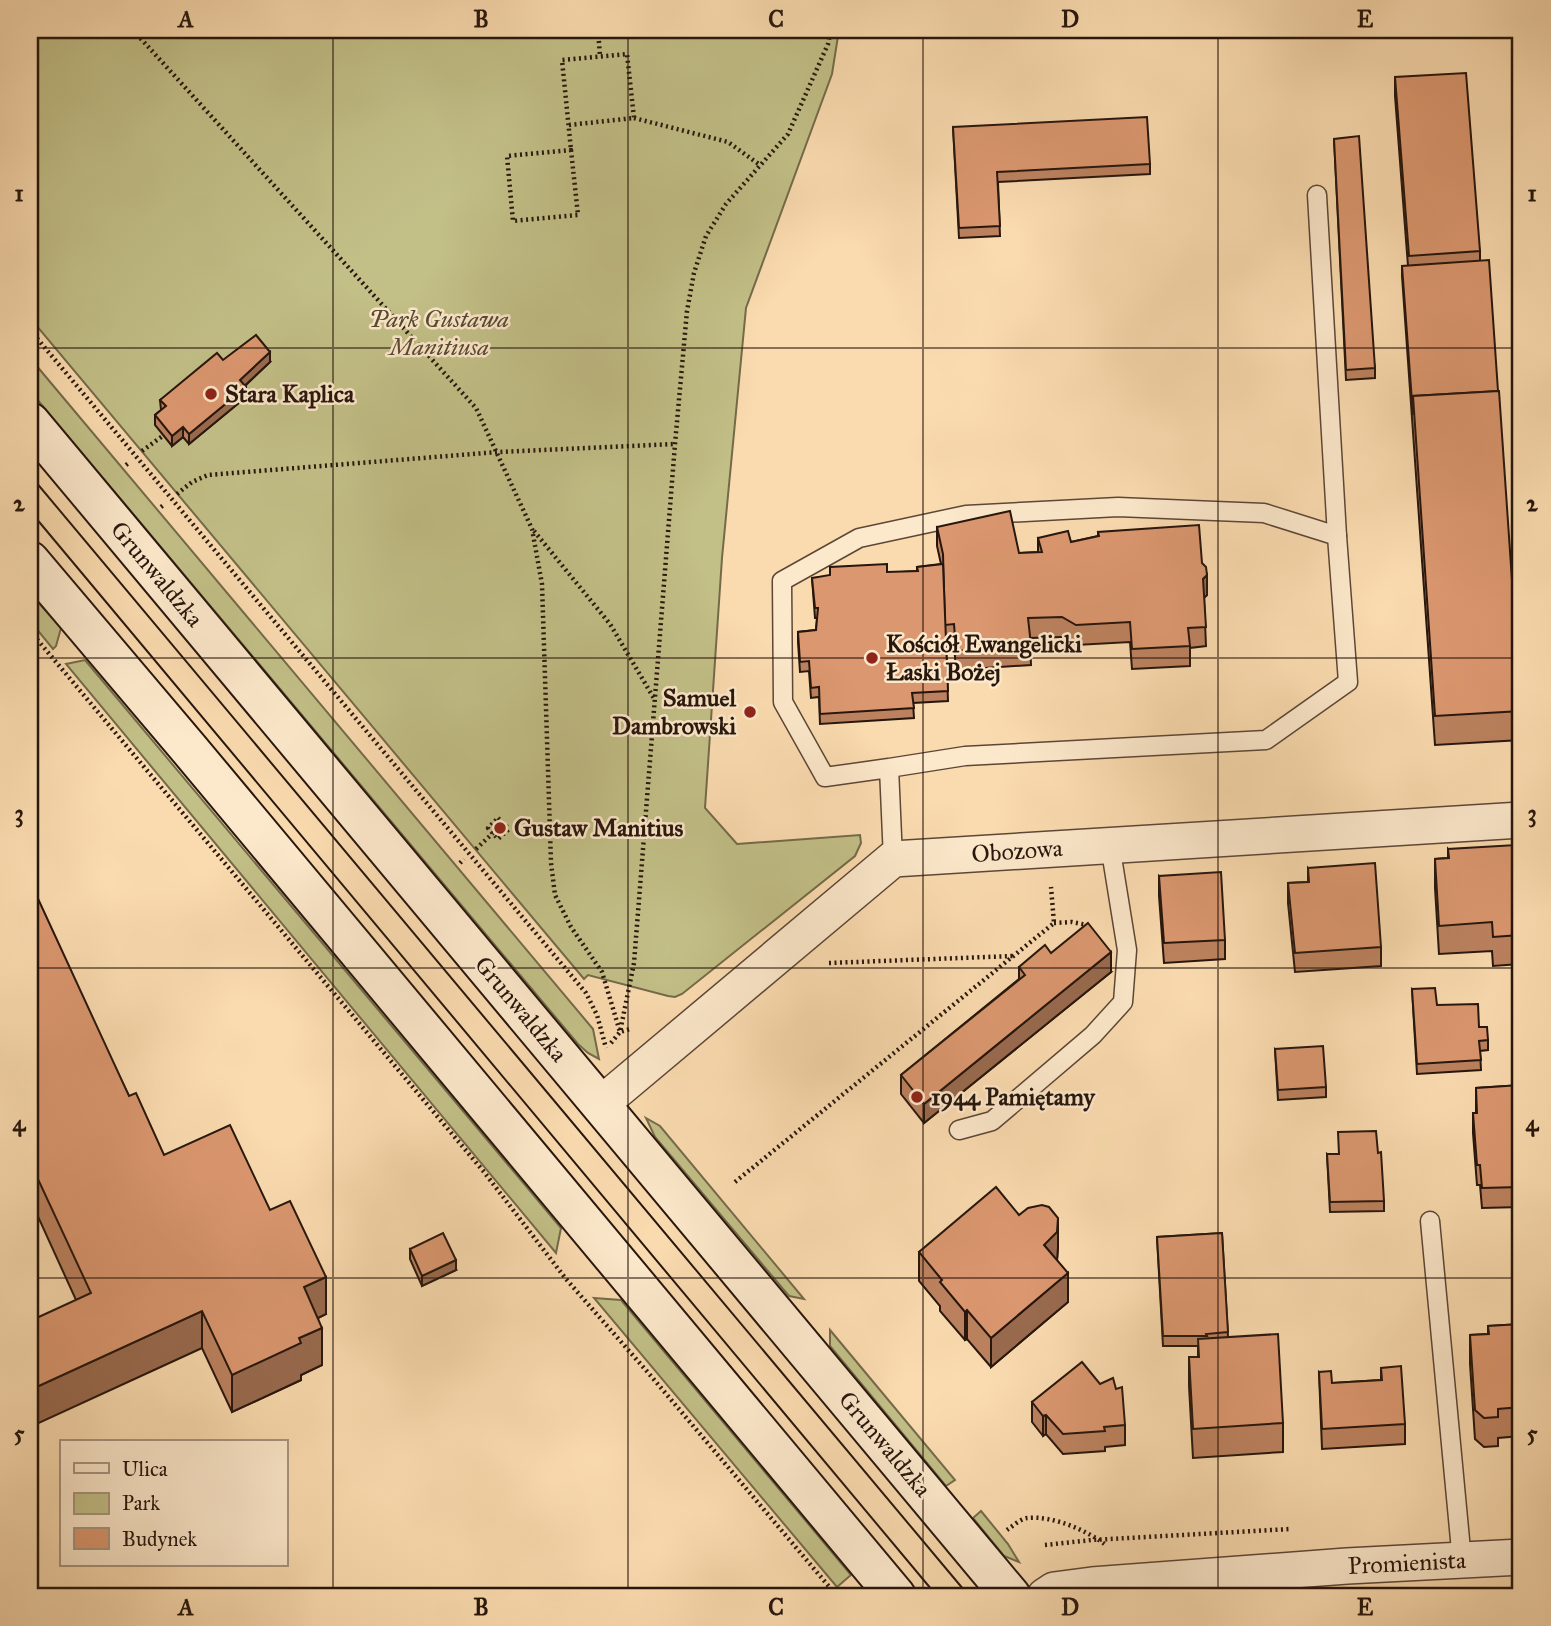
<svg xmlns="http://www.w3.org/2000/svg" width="1551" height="1626" font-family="'IM FELL Great Primer',serif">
  <rect width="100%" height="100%" fill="#fadbaf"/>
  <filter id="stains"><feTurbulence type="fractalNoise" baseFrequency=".00286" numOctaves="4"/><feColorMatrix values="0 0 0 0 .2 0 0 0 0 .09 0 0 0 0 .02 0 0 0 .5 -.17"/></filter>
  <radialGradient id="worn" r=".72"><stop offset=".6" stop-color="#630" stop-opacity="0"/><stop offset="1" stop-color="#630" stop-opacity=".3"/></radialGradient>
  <g fill="#c2bf87" stroke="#746a4a" stroke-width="2">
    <path d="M30,30H839L832,74L746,308L722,558L705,808L737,844L860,835L861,843L855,856L682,994L675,997L668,996L588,975L584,979L30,318Z"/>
    <path d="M30,358L593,1029L599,1059L588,1053L578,1044L30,391Z"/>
    <path d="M30,593L61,628L56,646L53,649L30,621Z"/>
    <path d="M85,660L561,1228L556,1253L66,664Z"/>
    <path d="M646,1118L660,1126L804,1299L789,1296L655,1137Z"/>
    <path d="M594,1298L621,1300L851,1575L837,1587Z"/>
    <path d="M830,1330L955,1480L946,1486L830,1346Z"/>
    <path d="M981,1511L1008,1544L1019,1562L1004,1556L973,1518Z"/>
  </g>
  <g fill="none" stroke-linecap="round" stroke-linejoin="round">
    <defs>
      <g id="lane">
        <path d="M1317,195L1337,536"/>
        <path d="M889,768L825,777L783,702L782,581L859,538L966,515L1118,507L1264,513L1337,536L1348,682L1266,740L965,756L889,768L893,859"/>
        <path d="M959,1130L992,1121L1093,1035L1123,1002L1127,950L1110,845"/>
        <path d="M1430,1221L1462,1561"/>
      </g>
      <g id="street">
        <path d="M601,1104L893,859L1521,820"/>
        <path d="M1045,1596L1054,1590L1092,1585L1347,1566L1521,1557"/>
      </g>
      <g id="secondary">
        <path d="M30,422L1011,1596"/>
        <path d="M30,561L190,750L896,1596"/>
      </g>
    </defs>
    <use href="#lane" stroke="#5c4736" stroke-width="21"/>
    <use href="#street" stroke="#5c4736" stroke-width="38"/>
    <use href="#secondary" stroke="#27160d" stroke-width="42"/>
    <g stroke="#27160d" stroke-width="4.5" stroke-dasharray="2 3.5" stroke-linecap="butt">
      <path d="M133,30L476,408L532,529L542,584L551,863L555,895L571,927L602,972L620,1032L630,1029"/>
      <path d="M598,30L600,56"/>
      <path d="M634,118L728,142L760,165"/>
      <path d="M569,125L634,118L627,54L562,60L571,150"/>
      <path d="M571,150L578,215L513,221L507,156Z"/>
      <path d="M30,330L586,993L597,1015L606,1048"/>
      <path d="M142,451L164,435"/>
      <path d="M126,465L130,462"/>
      <path d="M177,494L192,482L208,475L498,452L675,444"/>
      <path d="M161,507L165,504"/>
      <path d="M534,531L610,624L655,700"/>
      <path d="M30,631L484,1172L566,1279L651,1376L837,1596"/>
      <path d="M498,818L509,829L498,839L488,828Z"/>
      <path d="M476,849L493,833"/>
      <path d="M460,863L464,859"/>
      <path d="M1054,923L1072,922L1092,926"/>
      <path d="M829,963L1013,956"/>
      <path d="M611,1043L620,1032L634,963L675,444L687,311L694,273L706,236L726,204L788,134L828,44L831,30"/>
      <path d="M735,1182L1054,923L1051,887"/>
      <path d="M1007,1530C1013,1526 1020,1519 1027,1518C1052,1515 1089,1531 1107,1546"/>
      <path d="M1045,1545L1092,1540L1290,1529"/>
    </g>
    <use href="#lane" stroke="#fce8cb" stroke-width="18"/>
    <use href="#street" stroke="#fce8cb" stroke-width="35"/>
    <use href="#secondary" stroke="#fce8cb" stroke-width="38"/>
    <g stroke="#27160d" stroke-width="2">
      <path d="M30,475L969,1596"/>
      <path d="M30,511L937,1596"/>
    </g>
  </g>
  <g fill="#bc825f" stroke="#27160d" stroke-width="2">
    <path d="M904,30H952L904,32Z"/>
    <path d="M1045,30H1206L1045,38Z"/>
    <path d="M1395,77L1480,251V261L1521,711V740L1435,745L1402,276V266H1408L1395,96Z"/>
    <path d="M953,127L1150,164V174L998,182L1000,236L959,238Z"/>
    <path d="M1334,139L1375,368V378L1346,380Z"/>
    <path d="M223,360L270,362L245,386L246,397L189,444L183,437L172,446L155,425V415L161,410L160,400Z"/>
    <path d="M937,527L1019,553L1038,552V538L1071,542L1098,536V532L1202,563L1207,595L1204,597L1206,646L1190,648V666L1132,669L1130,642L1076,645L1062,637L1030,638L1031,665L956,670L954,644H946L948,701L913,703L914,718L820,724L819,697L811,698L809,671L800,672L798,642V632L816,630L817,618H815L812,578L917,571V567L941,564L937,546Z"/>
    <path d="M1448,849L1520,935V964L1493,966L1492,951L1439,954L1435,888V859L1448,858Z"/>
    <path d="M1308,868L1381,947V966L1295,972L1288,903V883L1308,882Z"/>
    <path d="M1159,876L1225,940V959L1164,963L1159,896Z"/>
    <path d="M30,892L129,1096L164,1155L270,1210L326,1314L318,1318L322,1365L301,1375V1380L232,1412L202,1348L76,1300L30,1199Z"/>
    <path d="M1019,967L1111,972L924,1123L901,1094V1075L1019,979Z"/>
    <path d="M1412,989L1437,1005L1479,1027L1488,1040V1050L1480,1051L1481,1070L1417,1074Z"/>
    <path d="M1275,1049L1326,1087V1097L1278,1100Z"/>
    <path d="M1521,1085V1207L1482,1208L1480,1185H1477L1473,1133V1113H1476V1088Z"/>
    <path d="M1327,1154L1384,1201V1211L1330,1212Z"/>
    <path d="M1019,1215L1058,1247L1057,1260L1068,1302L991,1367L967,1339L965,1340L940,1311V1306L919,1281V1252Z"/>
    <path d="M1222,1233L1228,1337L1283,1423V1452L1193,1458L1189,1386V1357H1198V1346H1163L1157,1237Z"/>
    <path d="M410,1249L456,1270L422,1286L410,1259Z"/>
    <path d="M1521,1324V1436L1498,1438V1446L1484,1447L1475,1439L1470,1364V1335L1488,1334V1326Z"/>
    <path d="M1381,1368L1405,1424V1444L1322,1449L1319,1372L1332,1383L1381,1380Z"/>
    <path d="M1032,1402L1125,1425V1445L1105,1447V1451L1063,1454L1046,1434L1043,1436L1032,1422Z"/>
  </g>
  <g fill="#996a4e" stroke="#27160d" stroke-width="2">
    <path d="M270,352V362L240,390V380Z"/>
    <path d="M246,387V397L189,444V434Z"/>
    <path d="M183,427V437L172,446V436Z"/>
    <path d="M1207,575V595L1203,599V579Z"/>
    <path d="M1111,952V972L924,1123V1104Z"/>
    <path d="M1058,1218V1247L1057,1261L1044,1245Z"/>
    <path d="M456,1260V1270L422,1286V1276Z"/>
    <path d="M1068,1273V1302L991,1367V1338Z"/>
    <path d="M326,1277V1314L304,1325V1287Z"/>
    <path d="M967,1310V1339L965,1340V1312Z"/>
    <path d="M202,1311V1348L30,1427V1390Z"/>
    <path d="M322,1328V1365L301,1375V1380L232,1412V1375L299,1338Z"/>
    <path d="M1046,1415V1434L1043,1436V1416Z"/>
  </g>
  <g fill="#db976f" stroke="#27160d" stroke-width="2">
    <path d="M1466,73L1480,251L1409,256L1395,77Z"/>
    <path d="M1147,117L1150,164L997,172L1000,226L959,228L953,127Z"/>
    <path d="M1359,136L1375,368L1346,370L1334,139Z"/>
    <path d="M1489,260L1498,391L1413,396V415L1402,266Z"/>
    <path d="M256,335L270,352L240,380L246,387L189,434L183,427L172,436L155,415L166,406L160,400L217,353L223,360Z"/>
    <path d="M1499,391L1521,711L1435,716L1413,396Z"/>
    <path d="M1010,511L1019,553L1042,552L1038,538L1068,531L1071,542L1099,536L1098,532L1199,525L1202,563L1206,567L1207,575L1203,579L1206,627L1188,628L1190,646L1132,649L1130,622L1076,625L1062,617L1028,618L1031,645L956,651L954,624L945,625L943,554L937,527Z"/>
    <path d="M887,564V572L918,571L917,567L943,564L948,691L912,693L914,708L820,714L819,687L811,688L809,661L800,662L798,632L816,630L818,608H815L812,578L830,575V567Z"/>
    <path d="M1516,845L1520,935L1493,937L1492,922L1439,926L1435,859L1449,858L1448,849Z"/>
    <path d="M1375,863L1381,947L1295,953L1288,883L1309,882L1308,868Z"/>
    <path d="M1221,872L1225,940L1164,943L1159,876Z"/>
    <path d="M34,890L129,1096L136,1093L164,1155L230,1125L270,1210L290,1201L326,1277L304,1287L322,1328L299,1338L301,1343L232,1375L202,1311L30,1390V1321L91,1293L30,1162V892Z"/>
    <path d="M1088,923L1111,952L924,1104L901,1075L1025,975L1019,967L1045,945L1051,953Z"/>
    <path d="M1435,988L1437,1005L1478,1004L1479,1027H1487L1488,1040L1479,1041L1481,1060L1417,1064L1412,989Z"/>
    <path d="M1323,1046L1326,1087L1278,1090L1275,1049Z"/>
    <path d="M1521,1085V1187L1482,1188L1480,1165H1477L1473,1113H1477L1476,1088Z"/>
    <path d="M1376,1131L1378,1153L1381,1152L1384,1201L1330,1202L1327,1154H1339L1338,1132Z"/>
    <path d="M996,1187L1019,1215L1028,1208L1042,1205L1049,1207L1058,1218L1057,1232L1044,1245L1068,1273L991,1338L967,1310L965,1312L940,1282L942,1280L919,1252Z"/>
    <path d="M443,1233L456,1260L422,1276L410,1249Z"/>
    <path d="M1222,1233L1228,1332L1206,1334L1207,1336H1163L1157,1237Z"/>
    <path d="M1521,1324V1407L1498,1409V1417L1484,1418L1475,1410L1470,1335L1489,1334L1488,1326Z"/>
    <path d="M1278,1334L1283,1423L1193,1429L1189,1357H1199L1198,1339Z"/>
    <path d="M1082,1362L1100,1384L1113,1378L1116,1389L1122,1387L1125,1425L1104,1427L1105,1431L1063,1434L1046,1415L1043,1416L1032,1402Z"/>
    <path d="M1401,1366L1405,1424L1322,1429L1319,1372L1331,1371L1332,1383L1382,1380L1381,1368Z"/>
  </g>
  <path fill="none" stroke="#27160d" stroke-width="2" stroke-opacity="0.55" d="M333,30V1596M628,30V1596M923,30V1596M1218,30V1596M30,348H1521M30,658H1521M30,968H1521M30,1278H1521"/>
  <g fill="#8f2418" stroke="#fce8cb" stroke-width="2.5">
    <circle cx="211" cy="394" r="7"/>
    <circle cx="872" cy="658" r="7"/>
    <circle cx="750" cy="712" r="7"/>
    <circle cx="500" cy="828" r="7"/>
    <circle cx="917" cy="1097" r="7"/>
  </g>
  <g text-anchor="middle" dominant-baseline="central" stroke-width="5" stroke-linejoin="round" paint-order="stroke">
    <g font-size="24" font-style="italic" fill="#564932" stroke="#fce8cb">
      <text x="439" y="319">Park Gustawa<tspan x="439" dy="28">Manitiusa</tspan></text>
    </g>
    <g font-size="24" font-weight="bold" fill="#27160d" stroke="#fce8cb" text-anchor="start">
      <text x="225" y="394">Stara Kaplica</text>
      <text x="886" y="644">Kościół Ewangelicki<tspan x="886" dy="28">Łaski Bożej</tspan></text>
      <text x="736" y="698" text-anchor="end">Samuel<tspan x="736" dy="28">Dambrowski</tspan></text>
      <text x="514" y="828">Gustaw Manitius</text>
      <text x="931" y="1097">1944 Pamiętamy</text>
    </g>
    <g font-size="24" fill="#27160d" stroke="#fce8cb">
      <text transform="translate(157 574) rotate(50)">Grunwaldzka</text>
      <text transform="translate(1017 851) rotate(-4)">Obozowa</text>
      <text transform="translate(521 1009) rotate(50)">Grunwaldzka</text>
      <text transform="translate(885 1444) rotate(50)">Grunwaldzka</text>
      <text transform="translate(1407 1563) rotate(-3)">Promienista</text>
    </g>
  </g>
  <rect width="1551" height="1626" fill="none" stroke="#fadbaf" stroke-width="77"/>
  <rect x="60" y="1440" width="228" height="126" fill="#fce8cb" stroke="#a7947f" stroke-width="2"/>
  <rect x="74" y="1463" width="35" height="10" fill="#fce8cb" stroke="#a7947f" stroke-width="2"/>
  <text x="122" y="1476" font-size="21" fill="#27160d">Ulica</text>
  <rect x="74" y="1493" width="35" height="21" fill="#c2bf87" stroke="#a7947f" stroke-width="2"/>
  <text x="122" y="1510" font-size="21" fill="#27160d">Park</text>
  <rect x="74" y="1528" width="35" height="21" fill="#db976f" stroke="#a7947f" stroke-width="2"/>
  <text x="122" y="1546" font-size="21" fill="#27160d">Budynek</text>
  <rect x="38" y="38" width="1474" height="1550" fill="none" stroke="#27160d" stroke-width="2.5"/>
  <g font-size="23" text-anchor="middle" font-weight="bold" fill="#27160d">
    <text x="186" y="27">A</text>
    <text x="481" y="27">B</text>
    <text x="776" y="27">C</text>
    <text x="1070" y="27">D</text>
    <text x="1365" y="27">E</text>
    <text x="19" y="201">1</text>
    <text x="1532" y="201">1</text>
    <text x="19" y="511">2</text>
    <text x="1532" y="511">2</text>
    <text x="19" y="821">3</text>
    <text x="1532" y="821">3</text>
    <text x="19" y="1131">4</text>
    <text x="1532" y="1131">4</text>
    <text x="19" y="1441">5</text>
    <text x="1532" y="1441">5</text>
    <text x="186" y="1615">A</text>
    <text x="481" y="1615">B</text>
    <text x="776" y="1615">C</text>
    <text x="1070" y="1615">D</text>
    <text x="1365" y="1615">E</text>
  </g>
  <rect width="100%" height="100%" filter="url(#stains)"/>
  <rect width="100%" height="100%" fill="url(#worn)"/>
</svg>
